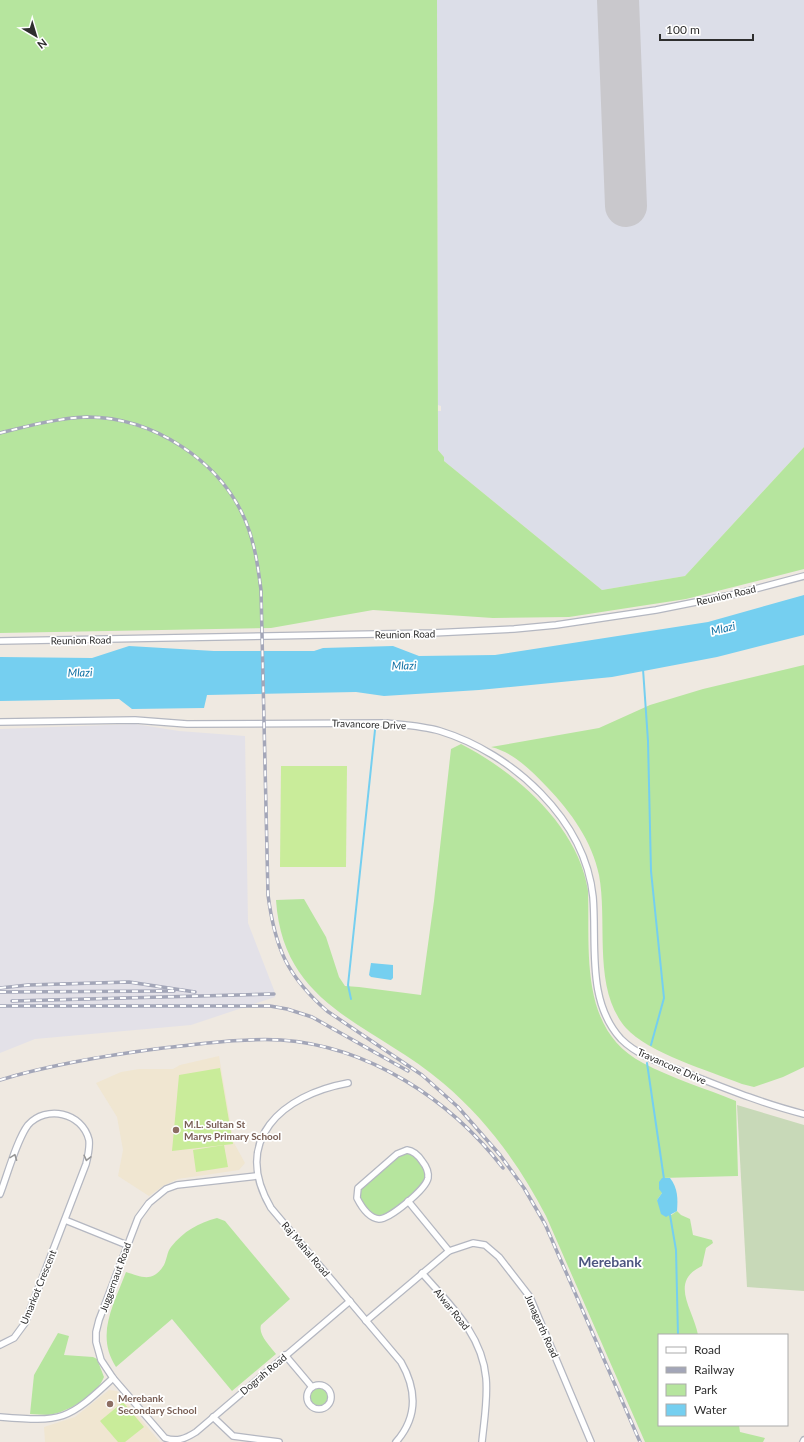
<svg xmlns="http://www.w3.org/2000/svg" width="804" height="1442" font-family="Lato,sans-serif">
  <rect width="100%" height="100%" fill="#efe9e1"/>
  <path fill="#e3e1e8" d="M135,724L179,731L245,736L248,923L274,990L275,997L191,1025L35,1039L0,1053V729Z"/>
  <g fill="#f0e6d1">
    <path d="M219,1056L234,1143L245,1163L239,1170L178,1179L163,1186L149,1196L118,1176L123,1150L117,1117L96,1083L121,1072L139,1069H173L180,1065Z"/>
    <path d="M109,1390L117,1391L160,1442H45L44,1427L75,1417Z"/>
  </g>
  <path fill="#dcdee8" d="M437,0H804V447L685,576L602,590L444,461V457L438,450V411H441V406L438,405Z"/>
  <g fill="#b6e59e">
    <path d="M0,0H437L438,450L444,457V461L602,590L685,576L804,447V569L686,599L569,617L493,618L373,610L271,628L0,633Z"/>
    <path d="M804,665V1067L783,1077L754,1087L742,1084C710,1071 648,1053 626,1028C592,989 608,923 599,875C592,841 571,812 547,787C532,771 513,752 491,747L599,728L650,705L703,689Z"/>
    <path d="M461,744C516,772 579,827 588,891C590,952 579,1030 643,1063C671,1078 707,1089 736,1101L738,1176L662,1178V1193L657,1200L670,1216L677,1211L681,1215L690,1219L693,1235L712,1240L713,1243L706,1248L702,1266C668,1282 694,1310 698,1335H659V1425H739L740,1432L765,1438L763,1442H645L546,1216C520,1166 487,1120 443,1083C373,1023 283,1008 276,900L304,899L326,937L339,977L345,986L359,987L421,995L434,901L451,749Z"/>
    <path d="M408,1153C420,1156 428,1171 424,1182C414,1193 391,1218 375,1215C365,1207 356,1199 363,1186L397,1157Z"/>
    <path d="M217,1218L225,1221L290,1299L261,1325C258,1335 270,1346 276,1354L232,1391L172,1319L116,1367C95,1335 114,1304 126,1272C142,1277 153,1283 164,1265C167,1259 167,1252 171,1247C184,1231 198,1223 217,1218Z"/>
    <path d="M58,1333L69,1336L64,1355L93,1357L97,1359L104,1377C97,1395 68,1412 49,1415C43,1415 36,1414 30,1414L34,1375Z"/>
    <circle cx="319" cy="1397" r="10"/>
  </g>
  <path fill="#c8d9b8" d="M737,1105L804,1125V1291L747,1287Z"/>
  <g fill="#c9ec9a">
    <path d="M281,766H347L346,867H280Z"/>
    <path d="M220,1068L233,1144L172,1151L179,1075Z"/>
    <path d="M224,1145L228,1167L196,1172L193,1150Z"/>
    <path d="M123,1402L144,1427L125,1442H118L100,1421Z"/>
  </g>
  <g fill="#75cff0">
    <path d="M804,595V635L717,657L612,677L479,690L384,696L356,692L207,695L204,708L132,709L119,699L0,701V657L92,658L129,646L214,651H314L323,648L393,646L419,656L495,655L708,622Z"/>
    <path d="M371,963L393,965V978L391,980L371,977L369,975Z"/>
    <path d="M662,1178H670C678,1188 678,1199 677,1211L666,1217L661,1214L657,1200L662,1193L659,1189V1182Z"/>
  </g>
  <g fill="none" stroke-linecap="round" stroke-linejoin="round">
    <g stroke="#75cff0" stroke-width="2">
      <path d="M643,669L648,741L651,871L664,998L651,1045"/>
      <path d="M351,999L348,985L375,730"/>
      <path d="M647,1063L664,1179"/>
      <path d="M670,1215L676,1250L678,1335"/>
    </g>
    <path stroke="#c9c8cc" stroke-width="42" d="M618,0L626,206"/>
    <defs>
      <g id="street">
        <path d="M0,641L432,633L514,629L556,625L656,610L736,594L804,576"/>
        <path d="M0,722L135,720L187,724L386,723C405,725 423,726 440,731C512,753 585,819 593,897C597,943 586,1001 621,1039C639,1057 666,1065 689,1074C727,1089 764,1104 804,1114"/>
        <path d="M348,1083C282,1095 231,1140 271,1208L401,1362C417,1390 418,1417 396,1442"/>
        <path d="M407,1150C414,1151 418,1155 422,1161C426,1166 429,1171 428,1178C426,1189 390,1219 379,1219C369,1218 361,1206 357,1198L358,1188L397,1154Z"/>
        <path d="M257,1176L177,1185L166,1189L149,1203L138,1218L99,1320L96,1332V1342L101,1360L113,1378L165,1438C177,1442 185,1439 196,1432L350,1301"/>
        <path d="M0,1194C7,1176 17,1139 28,1125C46,1105 82,1112 89,1140C90,1148 88,1156 86,1164L25,1323L14,1338L0,1345"/>
        <path d="M408,1201L449,1251"/>
        <path d="M65,1220L127,1245"/>
        <path d="M422,1273C450,1305 482,1334 486,1378C488,1399 484,1421 482,1442"/>
        <path d="M366,1321L449,1251L473,1243L485,1245L499,1257L530,1297L591,1442"/>
        <path d="M285,1355L312,1387"/>
        <circle cx="319" cy="1397" r="12"/>
        <path d="M0,1417C63,1422 67,1421 113,1378"/>
        <path d="M213,1417L233,1436L279,1442"/>
        <path d="M803,1442L804,1440"/>
      </g>
    </defs>
    <use href="#street" stroke="#b4b7c1" stroke-width="8"/>
    <use href="#street" stroke="#fff" stroke-width="5.5"/>
    <defs>
      <g id="rail">
        <path d="M0,433C28,426 58,418 87,417C153,417 221,461 246,522C255,544 258,567 261,590L268,895C275,948 287,976 327,1011L422,1075L458,1107L500,1155L524,1188L545,1224L640,1442"/>
        <path d="M0,988L28,985L129,982L195,992"/>
        <path d="M0,992L174,991"/>
        <path d="M12,1001L274,994"/>
        <path d="M0,1006H270L287,1009L312,1017L408,1071"/>
        <path d="M0,1080C52,1064 109,1055 163,1048C202,1044 241,1038 281,1040C368,1046 450,1099 503,1168"/>
      </g>
    </defs>
    <use href="#rail" stroke="#a3a6b8" stroke-width="3.5"/>
    <use href="#rail" stroke="#fff" stroke-width="2" stroke-dasharray="6" stroke-linecap="butt"/>
  </g>
  <defs><path id="oneway-chevron" d="M-2-3.5L2.5 0L-2 3.5" fill="none" stroke-width="1.6" stroke-linecap="round" stroke-linejoin="round"/></defs>
  <g stroke="#969696">
    <use href="#oneway-chevron" transform="translate(14 1157) rotate(-69)"/>
    <use href="#oneway-chevron" transform="translate(87 1158) rotate(104)"/>
  </g>
  <g fill="#8d6e63" stroke="#fff" stroke-width="1.5">
    <circle cx="176" cy="1130" r="4"/>
    <circle cx="110" cy="1404" r="4"/>
  </g>
  <g text-anchor="middle" dominant-baseline="central" stroke-width="3.5" stroke-linejoin="round" paint-order="stroke">
    <g font-size="10" fill="#2e2e2e" stroke="#fff">
      <text transform="translate(726 595) rotate(-13)">Reunion Road</text>
      <text transform="translate(405 634) rotate(-1)">Reunion Road</text>
      <text transform="translate(81 640) rotate(-1)">Reunion Road</text>
      <text transform="translate(369 724) rotate(2)">Travancore Drive</text>
      <text transform="translate(672 1066) rotate(24)">Travancore Drive</text>
      <text transform="translate(306 1249) rotate(50)">Raj Mahal Road</text>
      <text transform="translate(115 1277) rotate(-70)">Juggernaut Road</text>
      <text transform="translate(38 1287) rotate(-68)">Umarkot Crescent</text>
      <text transform="translate(452 1309) rotate(51)">Alwar Road</text>
      <text transform="translate(542 1326) rotate(66)">Junagarth Road</text>
      <text transform="translate(263 1374) rotate(-40)">Dograh Road</text>
    </g>
    <g font-size="10" font-weight="bold" fill="#785e54" stroke="#fff" text-anchor="start">
      <text x="184" y="1124">M.L. Sultan St<tspan x="184" dy="12">Marys Primary School</tspan></text>
      <text x="118" y="1398">Merebank<tspan x="118" dy="12">Secondary School</tspan></text>
    </g>
    <g font-size="11" font-style="italic" fill="#0d6fa3" stroke="#fff">
      <text transform="translate(723 628) rotate(-14)">Mlazi</text>
      <text transform="translate(404 665) rotate(-1)">Mlazi</text>
      <text transform="translate(80 672) rotate(-1)">Mlazi</text>
    </g>
    <g font-size="14" font-weight="bold" fill="#4d5680" stroke="#fff">
      <text x="610" y="1261">Merebank</text>
    </g>
  </g>
  <rect x="658" y="1334" width="130" height="92" fill="#ffffff" stroke="#ababab"/>
  <rect x="666" y="1347" width="20" height="6" fill="#ffffff" stroke="#ababab"/>
  <text x="694" y="1354" font-size="12" fill="#2e2e2e">Road</text>
  <rect x="666" y="1367" width="20" height="6" fill="#a3a6b8" stroke="#ababab"/>
  <text x="694" y="1374" font-size="12" fill="#2e2e2e">Railway</text>
  <rect x="666" y="1384" width="20" height="12" fill="#b6e59e" stroke="#ababab"/>
  <text x="694" y="1394" font-size="12" fill="#2e2e2e">Park</text>
  <rect x="666" y="1404" width="20" height="12" fill="#75cff0" stroke="#ababab"/>
  <text x="694" y="1414" font-size="12" fill="#2e2e2e">Water</text>
  <g transform="translate(36 36) rotate(142)" stroke="#ffffff" stroke-width="3" paint-order="stroke">
  <path d="M0-3L7 15L0 10L-7 15Z" fill="#2e2e2e"/>
  <text y="-6" font-size="11" font-weight="bold" text-anchor="middle" fill="#2e2e2e">N</text>
  </g>
  <path d="M660 34v6h93v-6" fill="none" stroke="#2e2e2e" stroke-width="2"/>
  <text x="666" y="34" font-size="12" fill="#2e2e2e" stroke="#ffffff" stroke-width="3" paint-order="stroke">100 m</text>
</svg>
